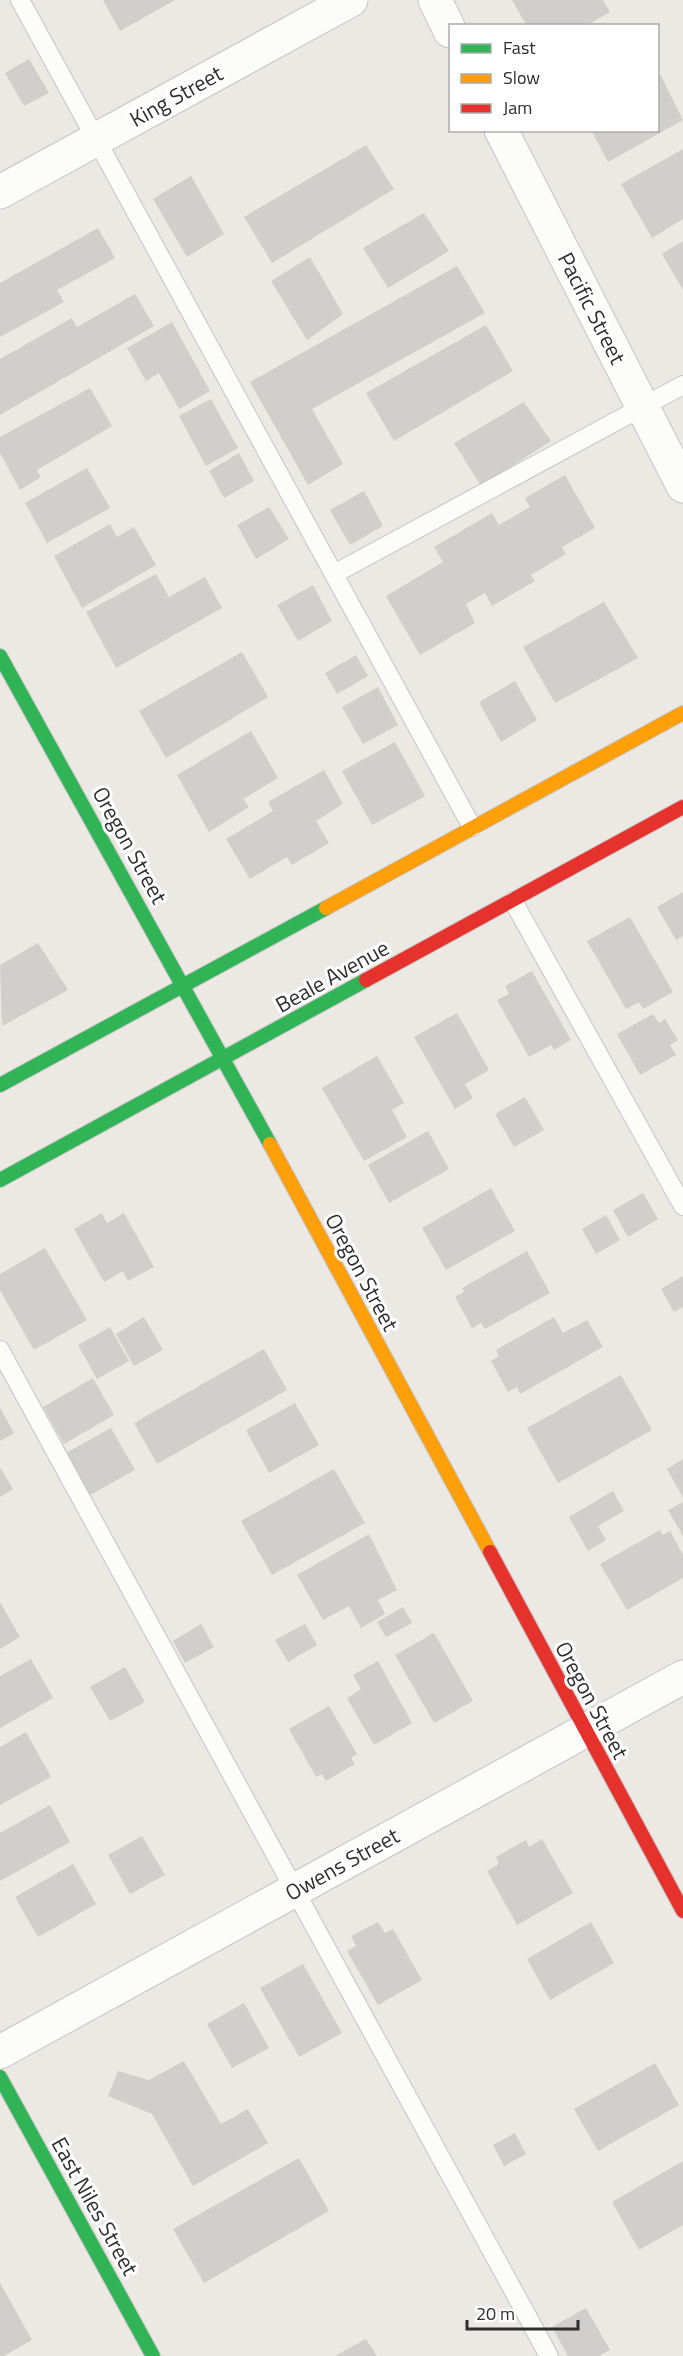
<svg xmlns="http://www.w3.org/2000/svg" width="683" height="2356" font-family="'Titillium Web',sans-serif">
  <rect width="100%" height="100%" fill="#ece8e4"/>
  <g fill="#d1cecb">
    <path d="M103,0H175L120,31Z"/>
    <path d="M512,0H603L610,12L586,26H527Z"/>
    <path d="M29,59L49,93L24,106L5,73Z"/>
    <path d="M660,74L683,120L608,162L591,130H658V75Z"/>
    <path d="M366,145L394,189L272,263L244,217Z"/>
    <path d="M683,149V219L652,238L621,184Z"/>
    <path d="M191,176L224,234L187,257L153,199Z"/>
    <path d="M424,213L449,251L388,288L363,248Z"/>
    <path d="M98,228L115,258L57,290L64,302L0,337V283Z"/>
    <path d="M683,241V290L662,254Z"/>
    <path d="M310,257L343,314L307,340L271,281Z"/>
    <path d="M457,266L485,313L312,409L343,464L308,485L250,382Z"/>
    <path d="M135,294L154,326L0,415V359L72,318L77,327Z"/>
    <path d="M172,322L210,391L179,409L159,373L146,381L127,348Z"/>
    <path d="M486,325L513,371L394,441L366,393Z"/>
    <path d="M90,388L112,426L37,470L41,477L20,490L0,453V437Z"/>
    <path d="M211,399L238,448L206,466L179,416Z"/>
    <path d="M524,402L551,441L481,486L454,443Z"/>
    <path d="M239,453L254,481L224,498L209,471Z"/>
    <path d="M87,468L110,508L47,543L25,503Z"/>
    <path d="M565,475L595,528L562,547L566,554L531,575L535,581L492,606L485,593L466,604L475,623L420,655L386,596L443,562L434,547L492,513L499,525L530,507L525,498Z"/>
    <path d="M364,491L383,526L350,545L330,510Z"/>
    <path d="M269,507L289,539L256,559L237,525Z"/>
    <path d="M110,524L117,537L134,527L156,565L82,608L54,556Z"/>
    <path d="M156,574L169,597L205,577L222,608L116,668L86,612Z"/>
    <path d="M313,585L332,621L298,641L277,605Z"/>
    <path d="M604,602L638,658L555,703L523,647Z"/>
    <path d="M242,652L268,697L166,758L139,711Z"/>
    <path d="M356,655L368,676L337,694L325,673Z"/>
    <path d="M515,681L537,720L501,742L479,702Z"/>
    <path d="M378,687L398,725L363,744L342,707Z"/>
    <path d="M251,731L278,778L243,799L249,807L209,832L177,775Z"/>
    <path d="M395,742L425,796L372,825L342,771Z"/>
    <path d="M324,770L343,804L316,821L329,843L292,865L287,857L250,879L226,839L273,811L268,802Z"/>
    <path d="M683,892V936L676,940L657,907Z"/>
    <path d="M630,917L673,992L643,1009L639,1002L626,1009L587,941Z"/>
    <path d="M38,943L68,990L2,1026L0,965Z"/>
    <path d="M532,971L571,1040L554,1050L551,1045L529,1057L497,1000L509,994L505,986Z"/>
    <path d="M457,1013L489,1070L465,1084L473,1098L455,1109L414,1037Z"/>
    <path d="M653,1014L659,1023L665,1019L678,1040L670,1045L676,1055L640,1075L617,1034Z"/>
    <path d="M377,1056L404,1103L392,1110L407,1137L364,1161L322,1088Z"/>
    <path d="M525,1097L544,1130L514,1147L495,1114Z"/>
    <path d="M428,1131L449,1169L389,1203L368,1165Z"/>
    <path d="M491,1188L515,1231L446,1270L422,1228Z"/>
    <path d="M643,1193L658,1219L628,1237L613,1210Z"/>
    <path d="M102,1213L107,1223L124,1213L154,1267L128,1281L123,1271L104,1282L74,1229Z"/>
    <path d="M606,1215L620,1240L596,1254L582,1229Z"/>
    <path d="M45,1248L87,1320L34,1350L0,1290V1274Z"/>
    <path d="M527,1251L550,1293L485,1329L481,1323L472,1328L455,1297L464,1292L462,1288Z"/>
    <path d="M683,1276V1307L674,1312L661,1289Z"/>
    <path d="M144,1317L163,1350L134,1366L116,1334Z"/>
    <path d="M554,1317L563,1333L587,1320L603,1347L520,1394L517,1387L508,1392L491,1361L499,1356L496,1350Z"/>
    <path d="M110,1327L129,1361L97,1379L78,1345Z"/>
    <path d="M264,1349L287,1390L157,1464L134,1423Z"/>
    <path d="M621,1375L652,1430L558,1483L527,1428Z"/>
    <path d="M93,1378L114,1415L64,1444L43,1407Z"/>
    <path d="M295,1403L319,1445L269,1473L246,1430Z"/>
    <path d="M0,1408L14,1433L0,1441Z"/>
    <path d="M111,1428L135,1470L90,1495L66,1453Z"/>
    <path d="M683,1459V1498L667,1469Z"/>
    <path d="M0,1467L13,1489L0,1497Z"/>
    <path d="M334,1469L365,1523L272,1575L241,1521Z"/>
    <path d="M613,1491L624,1511L598,1526L606,1540L588,1551L569,1517Z"/>
    <path d="M683,1502V1536L668,1510Z"/>
    <path d="M660,1530L663,1535L670,1531L683,1555V1578L627,1610L600,1564Z"/>
    <path d="M369,1534L397,1590L378,1600L385,1614L361,1628L349,1606L323,1620L297,1575Z"/>
    <path d="M0,1602L20,1637L0,1649Z"/>
    <path d="M403,1607L412,1623L386,1637L377,1622Z"/>
    <path d="M201,1624L214,1647L185,1663L173,1641Z"/>
    <path d="M305,1624L317,1645L288,1662L275,1640Z"/>
    <path d="M434,1633L473,1701L434,1723L395,1655Z"/>
    <path d="M31,1659L53,1698L0,1728V1676Z"/>
    <path d="M378,1661L412,1723L374,1745L347,1698L361,1689L353,1675Z"/>
    <path d="M125,1667L145,1702L110,1721L90,1687Z"/>
    <path d="M329,1706L357,1754L351,1758L355,1764L326,1781L322,1774L316,1777L289,1729Z"/>
    <path d="M26,1732L51,1777L0,1805V1747Z"/>
    <path d="M50,1805L70,1842L0,1881V1833Z"/>
    <path d="M142,1836L165,1875L130,1894L108,1855Z"/>
    <path d="M542,1839L573,1893L517,1925L487,1871L499,1864L496,1857L526,1840L529,1847Z"/>
    <path d="M73,1864L96,1904L38,1937L15,1897Z"/>
    <path d="M378,1922L385,1933L393,1929L422,1980L378,2005L347,1951L356,1946L351,1936Z"/>
    <path d="M591,1922L614,1963L550,2000L527,1959Z"/>
    <path d="M303,1964L342,2033L299,2057L260,1988Z"/>
    <path d="M244,2003L269,2048L232,2068L207,2024Z"/>
    <path d="M184,2061L221,2124L248,2109L268,2143L193,2186L152,2114L108,2096L118,2071L149,2080Z"/>
    <path d="M655,2063L679,2105L598,2151L574,2109Z"/>
    <path d="M515,2133L526,2154L504,2166L493,2145Z"/>
    <path d="M299,2158L329,2211L204,2283L173,2229Z"/>
    <path d="M683,2161V2225L639,2250L612,2202Z"/>
    <path d="M0,2283L32,2340L4,2356H0Z"/>
    <path d="M586,2308L610,2350L599,2356H568L552,2327Z"/>
    <path d="M366,2339L377,2356H335Z"/>
  </g>
  <g fill="none" stroke-linecap="round" stroke-linejoin="round">
    <defs>
      <g id="lane">
        <path d="M20,0L472,827"/>
        <path d="M334,574L683,385"/>
        <path d="M513,901L683,1206"/>
        <path d="M0,1350L549,2356"/>
      </g>
      <g id="street">
        <path d="M435,0L450,31"/>
        <path d="M501,130L683,486"/>
        <path d="M0,192L351,0"/>
        <path d="M0,2052L683,1677"/>
      </g>
      <g id="fast">
        <path d="M0,656L270,1144"/>
        <path d="M0,1085L326,908"/>
        <path d="M0,1180L366,980"/>
        <path d="M0,2077L153,2356"/>
      </g>
      <g id="slow">
        <path d="M326,908L683,713"/>
        <path d="M270,1144L490,1552"/>
      </g>
      <g id="jam">
        <path d="M366,980L683,807"/>
        <path d="M490,1552L683,1911"/>
      </g>
    </defs>
    <use href="#lane" stroke="#c5c4c5" stroke-width="20"/>
    <use href="#street" stroke="#c5c4c5" stroke-width="35"/>
    <use href="#fast" stroke="#c5c4c5" stroke-width="16"/>
    <use href="#slow" stroke="#c5c4c5" stroke-width="16"/>
    <use href="#jam" stroke="#c5c4c5" stroke-width="16"/>
    <use href="#lane" stroke="#fcfcfb" stroke-width="18"/>
    <use href="#street" stroke="#fcfcfb" stroke-width="33"/>
    <use href="#fast" stroke="#30b455" stroke-width="14"/>
    <use href="#slow" stroke="#ff9f0a" stroke-width="14"/>
    <use href="#jam" stroke="#e5322d" stroke-width="14"/>
  </g>
  <g text-anchor="middle" dominant-baseline="central" stroke-width="6" stroke-linejoin="round" paint-order="stroke">
    <g font-size="22" fill="#2e2e2e" stroke="#fff">
      <text transform="translate(176 96) rotate(-29)">King Street</text>
      <text transform="translate(592 308) rotate(63)">Pacific Street</text>
      <text transform="translate(130 845) rotate(61)">Oregon Street</text>
      <text transform="translate(332 976) rotate(-29)">Beale Avenue</text>
      <text transform="translate(362 1272) rotate(62)">Oregon Street</text>
      <text transform="translate(592 1700) rotate(62)">Oregon Street</text>
      <text transform="translate(342 1864) rotate(-29)">Owens Street</text>
      <text transform="translate(95 2206) rotate(61)">East Niles Street</text>
    </g>
  </g>
  <rect x="449" y="24" width="210" height="108" fill="#ffffff" stroke="#ababab" stroke-width="1.5"/>
  <rect x="461" y="44" width="30" height="9" fill="#30b455" stroke="#ababab" stroke-width="1.5"/>
  <text x="503" y="54" font-size="18" fill="#2e2e2e">Fast</text>
  <rect x="461" y="74" width="30" height="9" fill="#ff9f0a" stroke="#ababab" stroke-width="1.5"/>
  <text x="503" y="84" font-size="18" fill="#2e2e2e">Slow</text>
  <rect x="461" y="104" width="30" height="9" fill="#e5322d" stroke="#ababab" stroke-width="1.5"/>
  <text x="503" y="114" font-size="18" fill="#2e2e2e">Jam</text>
  <path d="M467 2320v9h111v-9" fill="none" stroke="#2e2e2e" stroke-width="3"/>
  <text x="476" y="2320" font-size="18" fill="#2e2e2e" stroke="#ffffff" stroke-width="4.5" paint-order="stroke">20 m</text>
</svg>
